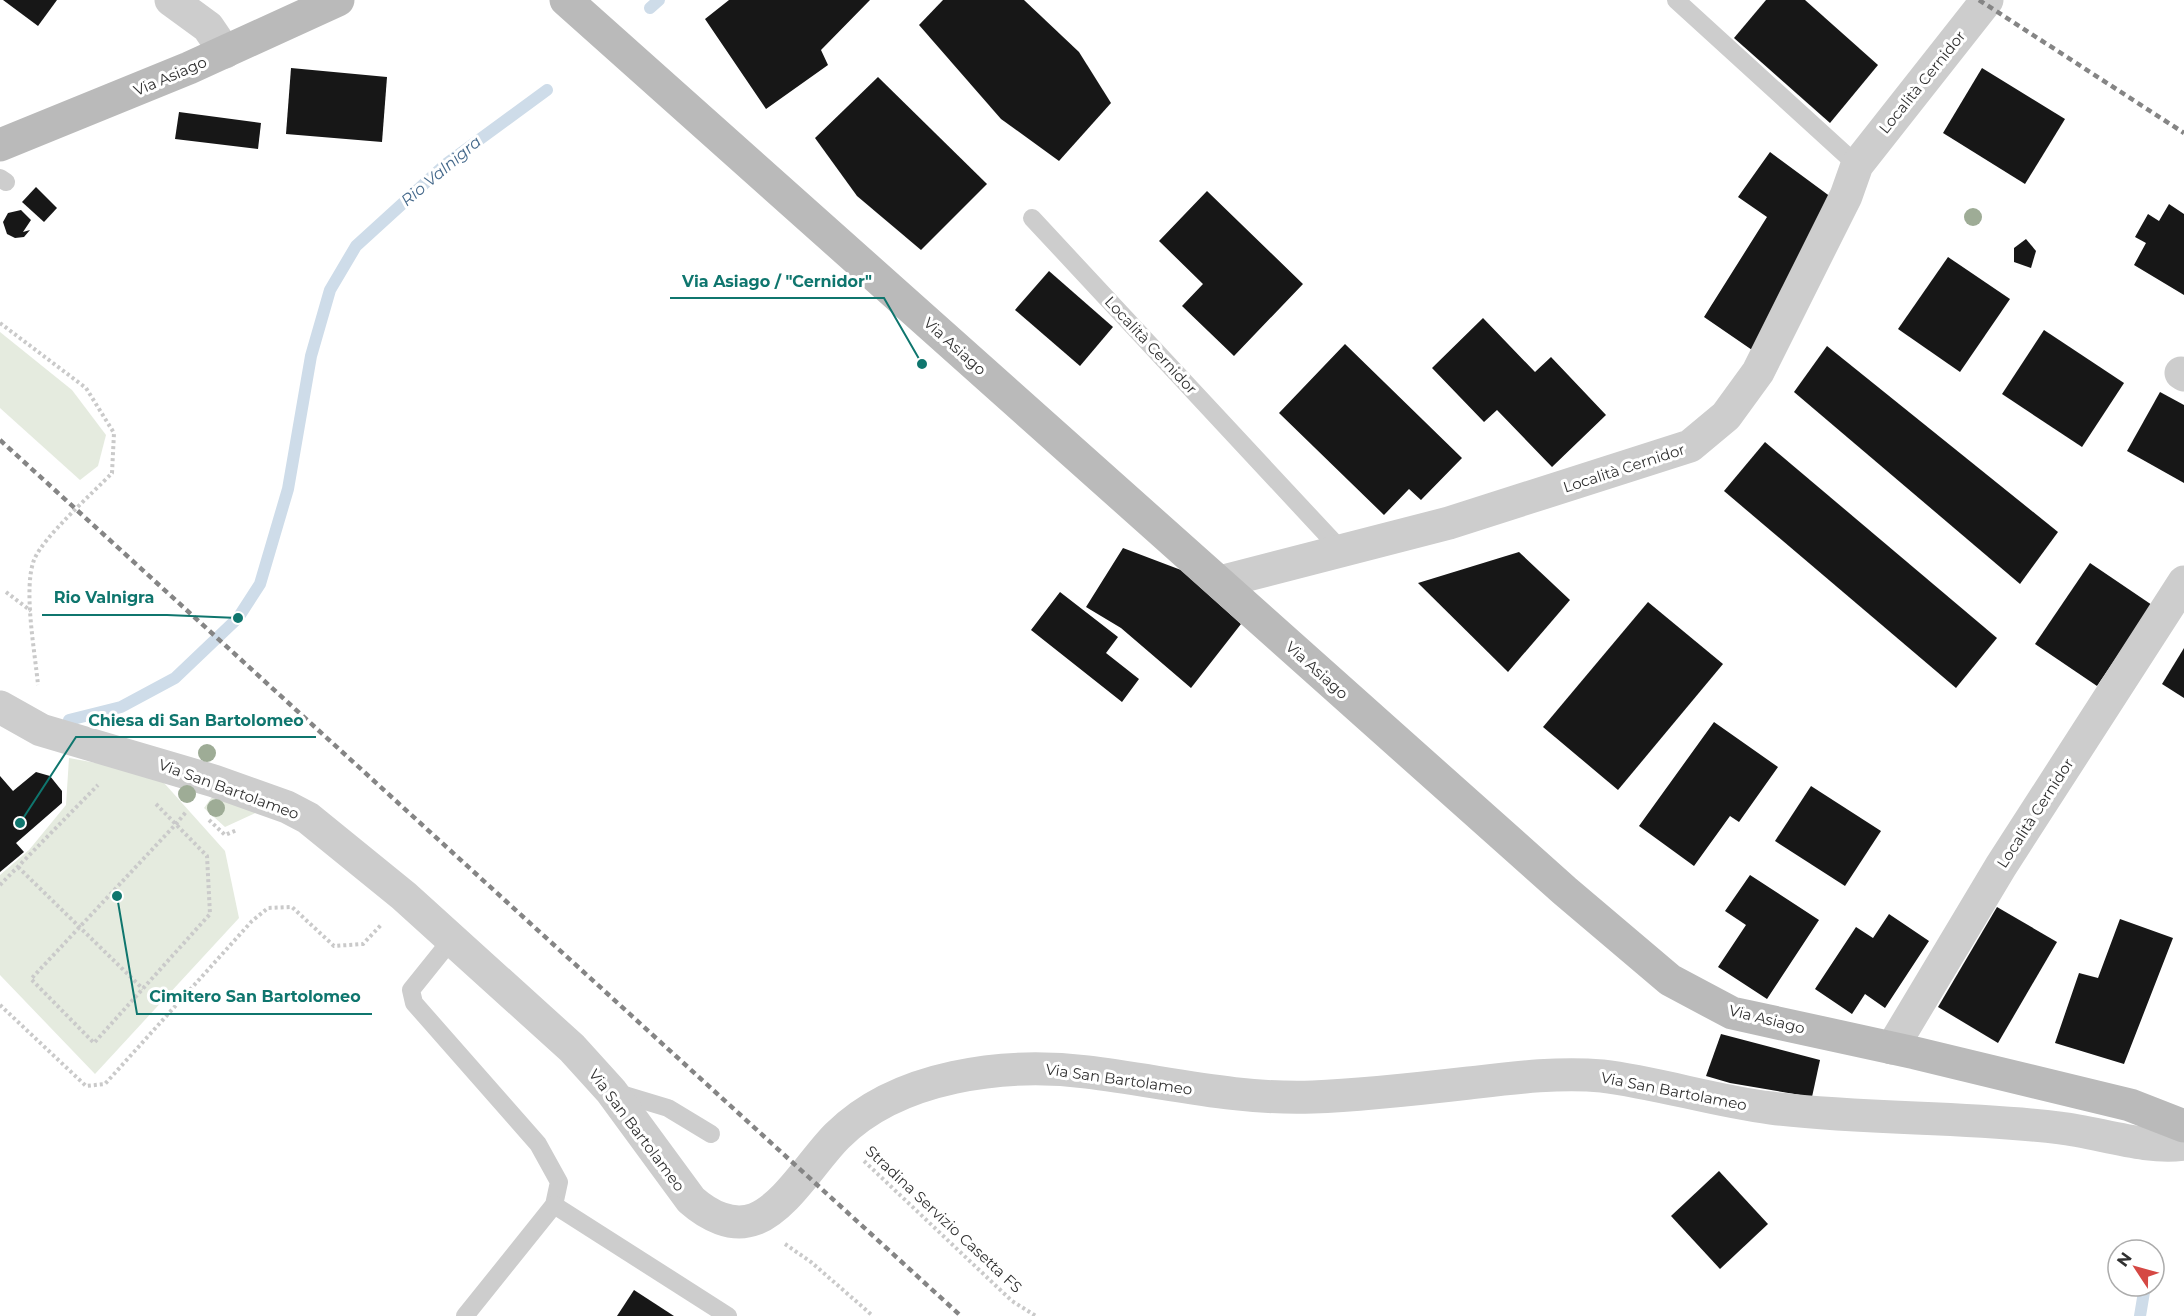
<svg xmlns="http://www.w3.org/2000/svg" width="2184" height="1316" font-family="Montserrat,sans-serif">
  <rect width="100%" height="100%" fill="#fff"/>
  <g fill="#e5ebdf">
    <path d="M0,332L72,390L106,435L98,466L80,480L0,408Z"/>
    <path d="M69,758L156,774L225,851L239,918L95,1074L0,975V875L29,850L66,805Z"/>
    <path d="M217,790L266,808L225,827L204,808Z"/>
  </g>
  <g fill="none" stroke-linecap="round" stroke-linejoin="round">
    <g stroke="#cedce9" stroke-width="12">
      <path d="M650,8L659,0"/>
      <path d="M69,720L121,707L175,678L238,618L260,584L288,489L311,356L330,290L356,246L446,164L547,90"/>
      <path d="M2140,1316L2145,1286"/>
    </g>
  </g>
  <g fill="#171717">
    <path d="M3,0H57L38,26Z"/>
    <path d="M729,0H870L821,50L828,65L766,109L705,19Z"/>
    <path d="M943,0H1024L1079,52L1111,103L1059,161L1001,119L919,25Z"/>
    <path d="M1766,0H1805L1878,65L1830,123L1734,38Z"/>
    <path d="M291,68L387,77L382,142L286,134Z"/>
    <path d="M1982,68L2065,119L2025,184L1943,133Z"/>
    <path d="M878,77L987,184L921,250L857,196L815,138Z"/>
    <path d="M179,112L261,123L258,149L175,139Z"/>
    <path d="M1770,152L1835,200L1755,352L1704,317L1767,217L1738,197Z"/>
    <path d="M36,187L57,208L44,222L22,202Z"/>
    <path d="M1207,191L1303,284L1234,356L1182,306L1203,284L1159,241Z"/>
    <path d="M2169,204L2184,214V295L2134,265L2146,243L2135,237L2148,214L2159,221Z"/>
    <path d="M21,210L31,220L23,232L30,230L24,237L15,238L7,234L3,222L8,213Z"/>
    <path d="M2026,239L2036,251L2031,268L2014,262V248Z"/>
    <path d="M1948,257L2010,299L1960,372L1898,329Z"/>
    <path d="M1049,271L1113,327L1080,366L1015,310Z"/>
    <path d="M1483,318L1535,372L1551,357L1606,415L1552,467L1497,410L1484,422L1432,368Z"/>
    <path d="M2044,330L2124,383L2082,447L2002,394Z"/>
    <path d="M1345,344L1462,458L1421,500L1409,489L1384,515L1279,413Z"/>
    <path d="M1827,346L2058,532L2020,584L1794,392Z"/>
    <path d="M2160,392L2184,405V483L2127,451Z"/>
    <path d="M1765,442L1997,638L1956,688L1724,491Z"/>
    <path d="M1123,548L1181,570L1241,624L1191,688L1121,628L1086,607Z"/>
    <path d="M1519,552L1570,600L1508,672L1418,583Z"/>
    <path d="M2090,563L2152,605L2097,686L2035,644Z"/>
    <path d="M1060,592L1118,637L1106,653L1139,679L1122,702L1031,630Z"/>
    <path d="M1648,602L1723,664L1618,790L1543,727Z"/>
    <path d="M2184,648V698L2162,684Z"/>
    <path d="M1714,722L1778,767L1739,822L1730,816L1694,866L1639,826Z"/>
    <path d="M36,772L50,776L62,791V803L16,843L24,852L0,872V776L13,791Z"/>
    <path d="M1811,786L1881,831L1845,886L1775,841Z"/>
    <path d="M1750,875L1819,920L1767,999L1718,967L1746,925L1725,911Z"/>
    <path d="M1997,907L2057,942L1998,1043L1938,1007Z"/>
    <path d="M1889,914L1929,941L1885,1008L1865,994L1852,1014L1815,989L1856,927L1873,938Z"/>
    <path d="M2120,919L2173,938L2124,1064L2055,1043L2079,973L2098,978Z"/>
    <path d="M1721,1034L1820,1060L1812,1097L1730,1083L1706,1076Z"/>
    <path d="M1719,1171L1768,1224L1720,1269L1671,1216Z"/>
    <path d="M634,1290L674,1316H617Z"/>
  </g>
  <g fill="none" stroke-linecap="round" stroke-linejoin="round">
    <g stroke="#cacaca" stroke-width="4" stroke-dasharray="3 3" stroke-linecap="butt">
      <path d="M0,323L86,388L114,433L112,473C93,493 43,537 34,560C23,589 35,652 38,685"/>
      <path d="M6,592L31,611"/>
      <path d="M156,804L207,856L210,914L94,1043L31,979L176,824L186,812"/>
      <path d="M209,820L225,835L237,830"/>
      <path d="M18,867L143,989"/>
      <path d="M0,885L98,785"/>
      <path d="M0,1005L86,1086L105,1084L252,921L268,908L292,907L334,946L363,944L381,925"/>
      <path d="M864,1161L1012,1301L1036,1316"/>
      <path d="M785,1244L811,1262L873,1316"/>
    </g>
    <g stroke="#cdcdcd" stroke-width="18">
      <path d="M1676,0L1857,165"/>
      <path d="M0,178L6,182"/>
      <path d="M1032,218L1343,552"/>
      <path d="M452,939L411,990L414,1003L538,1144L559,1182L554,1205L465,1316"/>
      <path d="M615,1092L668,1108L711,1134"/>
      <path d="M554,1205L728,1316"/>
    </g>
    <g stroke="#cdcdcd" stroke-width="33">
      <path d="M171,0L208,27L225,52"/>
      <path d="M2181,373L2184,375"/>
      <path d="M1220,582L1449,523L1690,446L1726,416L1758,372L1846,196L1857,165L1987,0"/>
      <path d="M0,707L41,730L214,781L287,807L308,818L404,896L572,1048L611,1091L691,1200C708,1215 732,1228 755,1219C786,1207 813,1160 837,1136C898,1075 1005,1062 1087,1072C1162,1081 1236,1100 1313,1097C1365,1095 1417,1089 1469,1083C1512,1078 1558,1072 1602,1076C1659,1083 1714,1101 1771,1108C1867,1120 1964,1116 2060,1128C2097,1132 2148,1150 2184,1144"/>
      <path d="M1892,1048L2001,866L2184,582"/>
    </g>
    <g stroke="#bababa" stroke-width="33">
      <path d="M566,0L1565,891L1670,980L1732,1013L1915,1053L2130,1105L2184,1126"/>
      <path d="M0,145L189,68L338,0"/>
    </g>
    <g stroke="#858585" stroke-width="4.5" stroke-dasharray="6 4.5" stroke-linecap="butt">
      <path d="M1979,0L2184,133"/>
      <path d="M0,440L961,1316"/>
    </g>
  </g>
  <g fill="#9eac96">
    <circle cx="1973" cy="217" r="9"/>
    <circle cx="207" cy="753" r="9"/>
    <circle cx="187" cy="794" r="9"/>
    <circle cx="216" cy="808" r="9"/>
  </g>
  <g text-anchor="middle" dominant-baseline="central" stroke-width="6" stroke-linejoin="round" paint-order="stroke">
    <g font-size="15" fill="#303030" stroke="#fff">
      <text transform="translate(170 76) rotate(-23)">Via Asiago</text>
      <text transform="translate(1922 82) rotate(-51)">Località Cernidor</text>
      <text transform="translate(1151 345) rotate(47)">Località Cernidor</text>
      <text transform="translate(955 346) rotate(42)">Via Asiago</text>
      <text transform="translate(1624 468) rotate(-18)">Località Cernidor</text>
      <text transform="translate(1317 670) rotate(42)">Via Asiago</text>
      <text transform="translate(229 789) rotate(20)">Via San Bartolameo</text>
      <text transform="translate(2035 813) rotate(-57)">Località Cernidor</text>
      <text transform="translate(1767 1019) rotate(14)">Via Asiago</text>
      <text transform="translate(1119 1079) rotate(8)">Via San Bartolameo</text>
      <text transform="translate(1674 1091) rotate(11)">Via San Bartolameo</text>
      <text transform="translate(637 1130) rotate(53)">Via San Bartolameo</text>
      <text transform="translate(944 1219) rotate(43)">Stradina Servizio Casetta FS</text>
    </g>
    <g font-size="16" font-style="italic" fill="#45698b" stroke="#fff">
      <text transform="translate(441 171) rotate(-40)">Rio Valnigra</text>
    </g>
  </g>
  <path fill="none" stroke="#0f766e" stroke-width="2" d="M922 364L884 298H670M238 618L167 615H42M20 823L76 737H316M117 896L137 1014H372"/>
  <g fill="#0f766e" stroke="#fff" stroke-width="2">
    <circle cx="922" cy="364" r="6"/>
    <circle cx="238" cy="618" r="6"/>
    <circle cx="20" cy="823" r="6"/>
    <circle cx="117" cy="896" r="6"/>
  </g>
  <g font-size="16" text-anchor="middle" font-weight="bold" fill="#0f766e" stroke="#fff" stroke-width="6" stroke-linejoin="round" paint-order="stroke">
    <text x="777" y="287">Via Asiago / "Cernidor"</text>
    <text x="104" y="603">Rio Valnigra</text>
    <text x="196" y="726">Chiesa di San Bartolomeo</text>
    <text x="255" y="1002">Cimitero San Bartolomeo</text>
  </g>
  <g transform="translate(2136 1268) rotate(306)"><circle r="28" fill="#ffffff" stroke="#acacac" stroke-width="1.5"/>
  <path d="M0-4.5L10 22L0 15L-10 22Z" fill="#d54844"/>
  <text y="-9" font-size="16" font-weight="bold" text-anchor="middle" fill="#303030">N</text>
  </g>
</svg>
